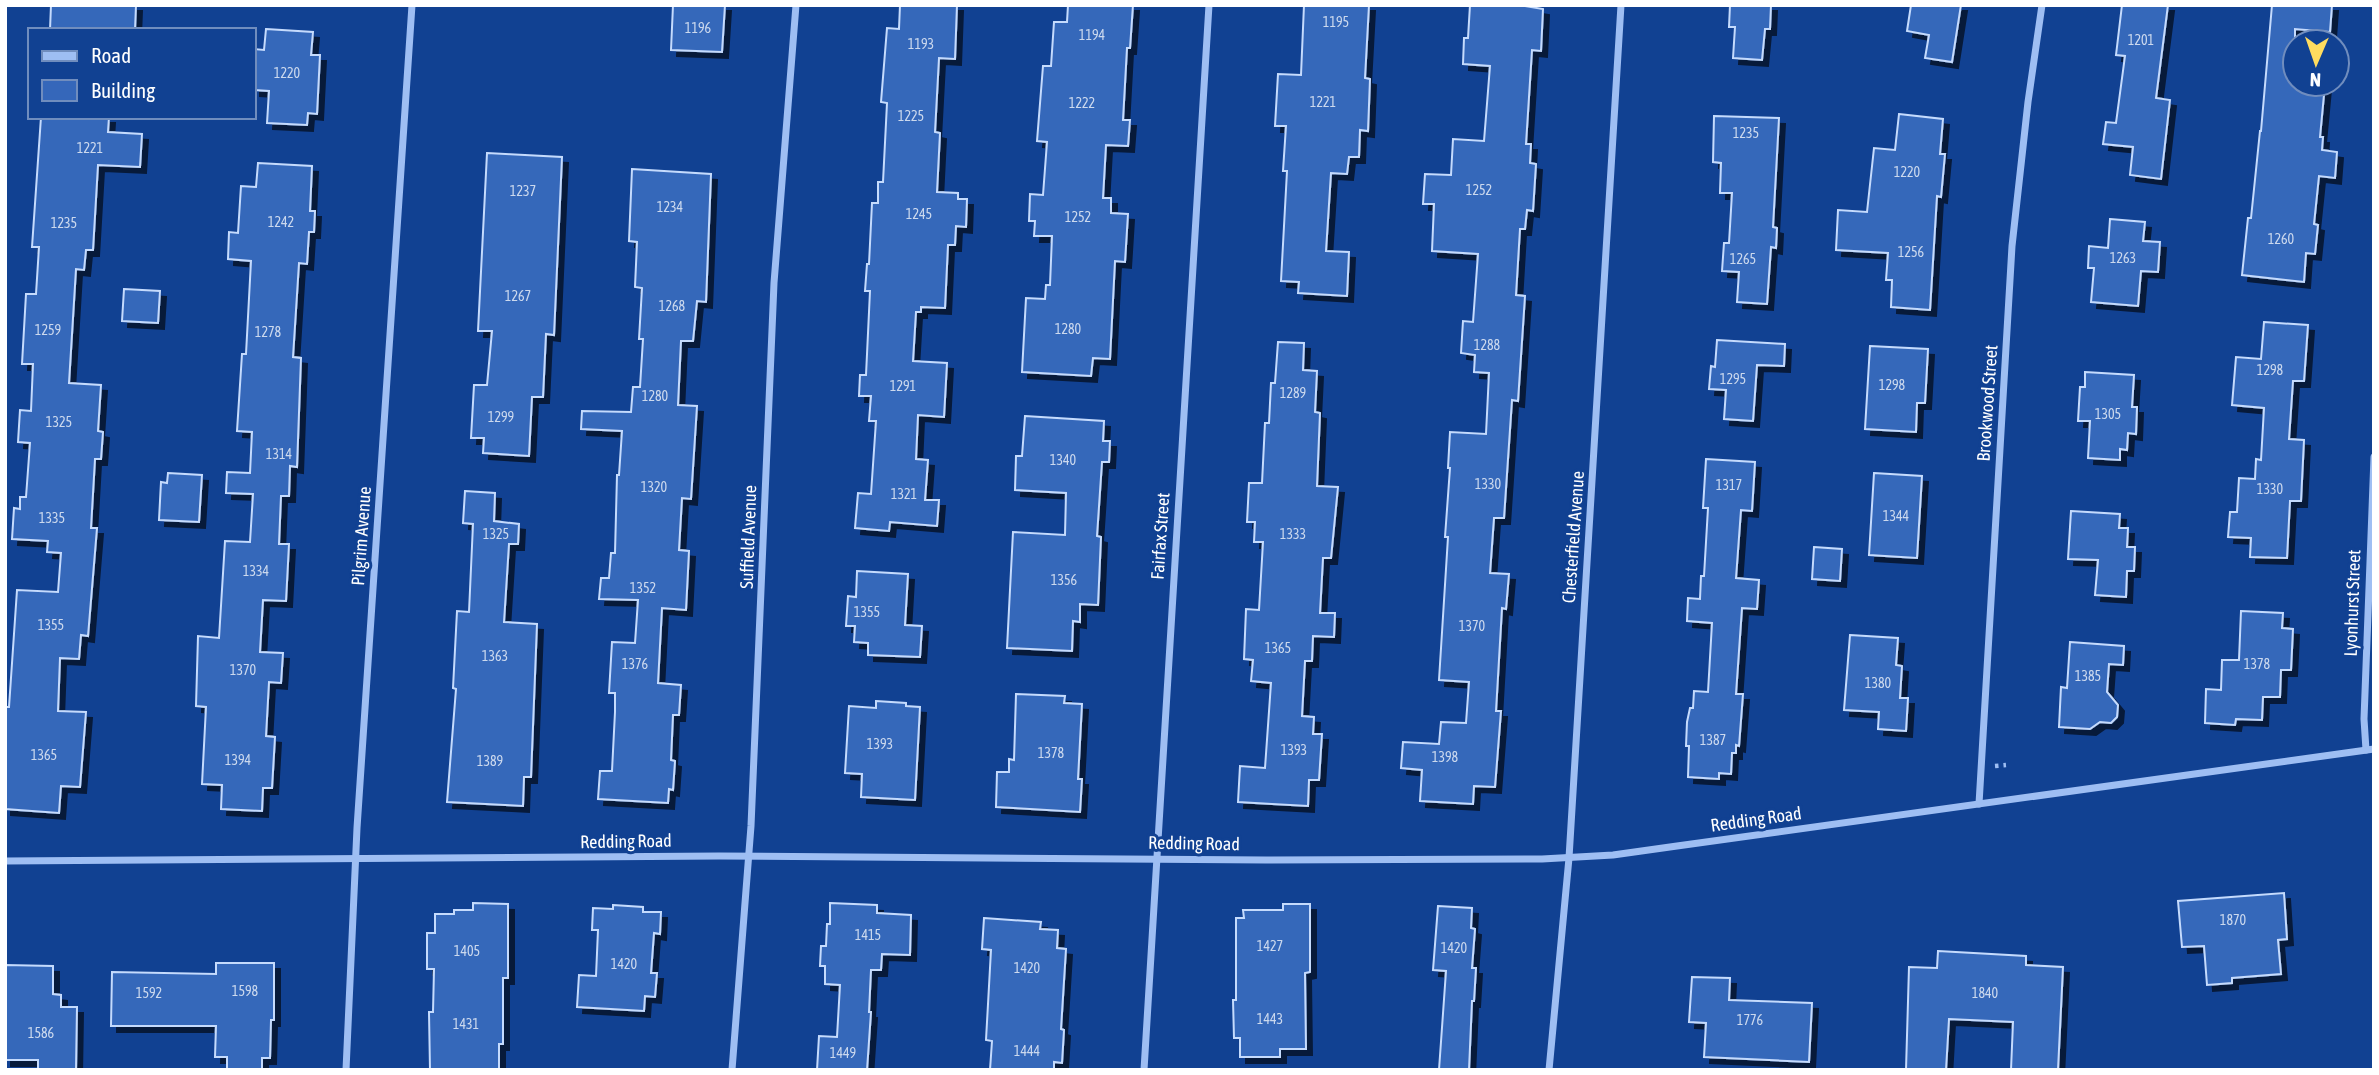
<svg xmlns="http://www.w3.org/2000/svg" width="2379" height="1075" font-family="'Asap Condensed',sans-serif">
  <defs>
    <filter id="shadow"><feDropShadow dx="6" dy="6" stdDeviation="0" flood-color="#0009"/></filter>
  </defs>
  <rect width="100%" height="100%" fill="#114192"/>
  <g fill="#3567ba" stroke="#c5dbfd" stroke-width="2" filter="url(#shadow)">
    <path d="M51,5H136L135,30H50Z"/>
    <path d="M673,5H725L722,52L671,50Z"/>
    <path d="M900,5H957L955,59L939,58L935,132L940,133L937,192L958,193V199H967L966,227L956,226L955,245H948L945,308L921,307V312H916L913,361L947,363L944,417L918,415L916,459L928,460L925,500H939L937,526L890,522L889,531L855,528L858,493L871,494L876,421H869L871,396H859L860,375H866L870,291H865L867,264H869L872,203H878V182H883L887,103L881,102L887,28L899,29Z"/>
    <path d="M1068,5H1133L1130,48H1127L1123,120H1130L1128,146L1106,145L1103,198H1111V213L1128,214L1125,262L1115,261L1110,359L1093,358L1091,376L1022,372L1026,298L1045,299L1046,285H1050L1052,236H1034L1035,221H1029L1030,194L1043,195L1047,142L1037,141L1043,66H1051L1054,22H1067Z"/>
    <path d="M1304,5H1369L1365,78L1370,79L1368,131L1360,130L1359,157H1349L1347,174L1331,173L1326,251L1349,252L1347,296L1298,293L1299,282L1281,281L1287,171H1283L1286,126H1275L1278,74L1301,75Z"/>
    <path d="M1470,5H1519L1543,9L1541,51L1532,50L1526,144H1531L1530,163L1536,164L1533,211L1527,210L1525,229H1520L1516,295L1525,296L1518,401L1512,400L1504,518H1494L1490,573L1509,574L1506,609L1502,608L1496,711H1501L1495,787L1474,786L1473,804L1420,801L1422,770L1401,768L1403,742L1439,744L1441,722L1466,723L1469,682L1439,680L1448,537H1445L1450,468H1448L1450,432L1486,434L1489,373L1474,372L1475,355L1461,353L1463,321L1473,322L1478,254L1432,251L1434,204H1423L1425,174L1451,175L1453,139L1484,141L1490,66L1463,64L1464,38H1468Z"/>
    <path d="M1730,5H1771L1770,29H1765L1762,60L1733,58L1735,27H1729Z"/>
    <path d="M1911,5H1961L1952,62L1925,58L1929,35L1907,31Z"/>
    <path d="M2122,5H2168L2156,98L2170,100L2161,179L2130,175L2133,147L2103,144L2106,122L2116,123L2125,56L2116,55Z"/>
    <path d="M2272,5H2332L2330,32L2295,29V84H2325L2320,137H2323L2322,150L2337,152L2335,178L2319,176L2314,224L2318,225L2315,254L2306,253L2304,282L2242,275L2248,218H2251L2260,131H2261Z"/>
    <path d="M266,29L313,32L311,55H320L317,114L308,113L307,125L267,123L269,91L254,90V49L264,50Z"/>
    <path d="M1899,114L1943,119L1940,154H1945L1941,197L1937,196L1930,310L1891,307L1892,280H1886L1888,253L1836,250L1838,210L1867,212L1874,148L1895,150Z"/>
    <path d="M1714,116L1779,118L1773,227L1777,228L1776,248L1771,247L1767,304L1737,302L1739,272L1722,271L1724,243H1729L1732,193H1720L1721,163L1713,162Z"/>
    <path d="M41,117H109L108,132L142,134L140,167L98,165L93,250H86L84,270L76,269L69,383L101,385L98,431L103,432L101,459H95L91,528H97L88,636L81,635L79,659L60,658L58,711L86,712L80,787L61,786L59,813L5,809V707H9L17,590L58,592L61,553L47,552L48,541L12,539L14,508L20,509V497H26L30,443L18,442L20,410L31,411L33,364H22L26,294H36L39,247H32Z"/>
    <path d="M487,153L562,157L554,335L546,334L543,397H532L529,456L483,453L484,438H471L474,385H487L492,331H478Z"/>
    <path d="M258,163L312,166L310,211H315L314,232H309L307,264L299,263L293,357L301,358L297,467L290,466L289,496H281L279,544H289L286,601L263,600L260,652L283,653L281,683L269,682L266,736L275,737L272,788H263L262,811L221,809L222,785L202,784L206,707L196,706L198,636L219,638L225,541L250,542L253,494L226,493L227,472L250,473L252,432L237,431L242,354H246L251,261L228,259L229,232L238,233L241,186L256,187Z"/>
    <path d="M632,169L711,174L706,302L697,301L693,341H681L678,405L697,406L691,499L682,498L679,550L689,551L686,610L662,608L658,683L681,685L679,715H673L671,760L675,761L673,790L669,789L668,803L598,799L600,771H612L615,712V693H609L612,642L635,643L638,600L599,599L601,578H609L611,553H615L617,475H619L622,431L581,429L582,411L631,412L633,387H640L643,339H639L642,288L635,287L637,242L629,241Z"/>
    <path d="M2110,219L2145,222L2143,241L2160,242L2158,272L2141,271L2138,306L2091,302L2094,268H2088L2089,246L2108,248Z"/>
    <path d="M124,289L160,291L158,323L122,321Z"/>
    <path d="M2264,322L2308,325L2304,381H2293L2289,439L2304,440L2301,501H2290L2287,558L2250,557L2251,538L2228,537L2230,512H2237L2239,478L2255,479L2256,459L2261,460L2264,408L2232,405L2236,357L2261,359Z"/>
    <path d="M1717,340L1785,344L1784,366L1757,365L1753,421L1724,419L1726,390L1709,389L1711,366L1715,367Z"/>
    <path d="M1278,342L1304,343L1303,370L1317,371L1315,412L1320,413L1317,486L1338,487L1331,558H1323L1320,613H1335L1334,637L1313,636L1312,661H1305L1302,716L1314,717L1313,734H1322L1319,780H1309L1308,806L1238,802L1240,766L1265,768L1271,683L1251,681L1253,660L1244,659L1246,609L1259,610L1263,542H1254L1255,522H1247L1249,483H1262L1265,423H1269L1271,383H1275Z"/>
    <path d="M1870,346L1928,349L1925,403H1917L1916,432L1865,429Z"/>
    <path d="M2085,372L2134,375L2132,407H2137L2136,434L2128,433L2127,450L2120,449V460L2088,458L2090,421H2078L2080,387H2085Z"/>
    <path d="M1025,416L1104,421L1103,441H1110L1109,462H1102L1097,536L1101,537L1098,605L1080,604V622L1073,621L1072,651L1007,648L1013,532L1065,535L1066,493L1015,490L1016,456H1022Z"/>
    <path d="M1706,459L1755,462L1752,511L1741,510L1736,578L1759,580L1757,609L1742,608L1736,694H1743L1739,746L1736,745V753H1732L1731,774L1719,773V779L1688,777L1689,746H1686L1687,722L1690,708H1693L1694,691L1708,692L1712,623L1687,621L1688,598L1700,599L1701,576H1704L1708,508H1703Z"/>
    <path d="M168,473L202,475L199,522L159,520L161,482L167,483Z"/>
    <path d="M1874,473L1922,476L1917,558L1869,555Z"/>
    <path d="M465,491L495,493L494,521L519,524L518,544H509L504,622L537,624L531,777H524L523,806L447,802L456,689L453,688L457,611L469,612L473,524L463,523Z"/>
    <path d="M2071,511L2120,514L2119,528H2128L2127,547H2135L2134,571H2127L2126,597L2095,595L2098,560L2068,559Z"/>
    <path d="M1814,547L1842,549L1840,581L1812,579Z"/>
    <path d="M857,571L908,574L905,625L922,626L920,657L868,655V643L854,642L855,626H846L848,596L856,597Z"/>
    <path d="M2241,611L2283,613L2282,628L2293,629L2291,670H2281L2280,697H2263L2262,720L2236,719L2235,725L2205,723L2206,689L2221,690L2222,660H2239Z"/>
    <path d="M1850,635L1898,638L1896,665L1902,666L1900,698H1908L1906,731L1878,729L1879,712L1844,710Z"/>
    <path d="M2070,642L2124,646L2123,665L2109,664L2107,692L2118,705L2117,717L2111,723L2100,722L2090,729L2059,727L2061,687L2067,688Z"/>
    <path d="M1016,694L1065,696L1064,703L1082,704L1078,779H1082L1080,812L996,807L997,772H1009V759L1014,760Z"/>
    <path d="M876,701L906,703V706L920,707L915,800L861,797L862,774L845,773L849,706L876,708Z"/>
    <path d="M2284,893L2287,939L2278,940L2281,974L2232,978V983L2207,985L2204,946L2182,947L2178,901Z"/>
    <path d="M473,903L508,904V978H503V1044H499V1070H430L429,1012H433L434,969H427V933H435V914H454V910H473Z"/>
    <path d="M830,903L877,905V913L911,915L910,955L882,954L881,970H871L869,1012H871L867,1070H817L819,1036L837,1037L840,985L825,984V966H820L821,946H826L827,924H830Z"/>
    <path d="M1283,904H1310V972L1305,973L1306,1049H1280V1057H1240V1038H1234L1233,1000H1236V918H1244L1243,910H1283Z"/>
    <path d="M613,905L643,907V912H661L660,934L654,933L651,973H657L655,997L645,996L644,1011L577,1007L579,975L596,976L598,930H592L593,908L613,909Z"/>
    <path d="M1438,906L1472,908L1471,928L1475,929L1472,968H1476L1474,1001H1472L1469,1070H1439L1446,971L1433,970Z"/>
    <path d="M984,918L1041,922L1040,929L1058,930L1057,948L1066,949L1061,1029L1064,1030L1062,1063L1054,1062V1070H990L992,1041L986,1040L991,950L982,949Z"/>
    <path d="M1938,951L2026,956V965L2063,967L2058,1070H2011L2013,1022L1949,1019L1946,1070H1906L1909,967L1937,968Z"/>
    <path d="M216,963H274V1020H271L270,1058H262V1070H227V1057H215L216,1026H111L112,972L216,974Z"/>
    <path d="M5,965L53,966V994L61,995V1007H77L76,1070H38V1060H5Z"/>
    <path d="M1692,977L1730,978L1729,1000L1812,1003L1809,1062L1704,1057L1706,1023L1689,1022Z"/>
  </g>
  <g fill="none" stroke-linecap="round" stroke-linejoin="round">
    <path stroke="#9ebef3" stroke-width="4.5" stroke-dasharray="3.5 5" stroke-linecap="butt" d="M1995,766L2006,765"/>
    <g stroke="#9ebef3" stroke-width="7">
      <path d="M2366,750L2364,719L2374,457"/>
      <path d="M1979,804L2012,246L2028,102L2042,5"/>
      <path d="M5,861L719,856L1266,860L1542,859L1613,855L1677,846L2374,749"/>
      <path d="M346,1070L357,828L412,5"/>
      <path d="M732,1070L751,826L774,283L796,5"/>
      <path d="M1144,1070L1209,5"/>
      <path d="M1549,1070L1569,858L1621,5"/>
    </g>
  </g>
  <g text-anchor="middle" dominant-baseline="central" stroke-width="6" stroke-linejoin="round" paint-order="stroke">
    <g font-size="14" fill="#ccd9ee">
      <text x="1336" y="22">1195</text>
      <text x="698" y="28">1196</text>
      <text x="1092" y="35">1194</text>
      <text x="2141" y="40">1201</text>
      <text x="921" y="44">1193</text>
      <text x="287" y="73">1220</text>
      <text x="1323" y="102">1221</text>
      <text x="1082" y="103">1222</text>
      <text x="911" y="116">1225</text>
      <text x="1746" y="133">1235</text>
      <text x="90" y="148">1221</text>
      <text x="1907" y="172">1220</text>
      <text x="1479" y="190">1252</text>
      <text x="523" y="191">1237</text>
      <text x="670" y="207">1234</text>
      <text x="919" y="214">1245</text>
      <text x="1078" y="217">1252</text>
      <text x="281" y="222">1242</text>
      <text x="64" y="223">1235</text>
      <text x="2281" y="239">1260</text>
      <text x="1911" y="252">1256</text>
      <text x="2123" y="258">1263</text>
      <text x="1743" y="259">1265</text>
      <text x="518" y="296">1267</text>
      <text x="672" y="306">1268</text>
      <text x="1068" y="329">1280</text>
      <text x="48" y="330">1259</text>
      <text x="268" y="332">1278</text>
      <text x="1487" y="345">1288</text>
      <text x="2270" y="370">1298</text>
      <text x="1733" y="379">1295</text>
      <text x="1892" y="385">1298</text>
      <text x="903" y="386">1291</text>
      <text x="1293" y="393">1289</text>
      <text x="655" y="396">1280</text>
      <text x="2108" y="414">1305</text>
      <text x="501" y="417">1299</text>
      <text x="59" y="422">1325</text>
      <text x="279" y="454">1314</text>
      <text x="1063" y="460">1340</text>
      <text x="1488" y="484">1330</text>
      <text x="1729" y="485">1317</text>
      <text x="654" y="487">1320</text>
      <text x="2270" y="489">1330</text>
      <text x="904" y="494">1321</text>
      <text x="1896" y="516">1344</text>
      <text x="52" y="518">1335</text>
      <text x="496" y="534">1325</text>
      <text x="1293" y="534">1333</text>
      <text x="256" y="571">1334</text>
      <text x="1064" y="580">1356</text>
      <text x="643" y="588">1352</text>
      <text x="867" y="612">1355</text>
      <text x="51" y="625">1355</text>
      <text x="1472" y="626">1370</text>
      <text x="1278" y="648">1365</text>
      <text x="495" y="656">1363</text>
      <text x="635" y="664">1376</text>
      <text x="2257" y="664">1378</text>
      <text x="243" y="670">1370</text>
      <text x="2088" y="676">1385</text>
      <text x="1878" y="683">1380</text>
      <text x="1713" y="740">1387</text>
      <text x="880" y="744">1393</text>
      <text x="1294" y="750">1393</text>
      <text x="1051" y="753">1378</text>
      <text x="44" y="755">1365</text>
      <text x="1445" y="757">1398</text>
      <text x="238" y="760">1394</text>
      <text x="490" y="761">1389</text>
      <text x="2233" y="920">1870</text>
      <text x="868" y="935">1415</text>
      <text x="1270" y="946">1427</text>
      <text x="1454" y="948">1420</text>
      <text x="467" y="951">1405</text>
      <text x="624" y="964">1420</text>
      <text x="1027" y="968">1420</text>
      <text x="245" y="991">1598</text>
      <text x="149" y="993">1592</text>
      <text x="1985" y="993">1840</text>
      <text x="1270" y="1019">1443</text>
      <text x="1750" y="1020">1776</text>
      <text x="466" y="1024">1431</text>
      <text x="41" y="1033">1586</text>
      <text x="1027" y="1051">1444</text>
      <text x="843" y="1053">1449</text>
    </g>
    <g font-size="18" fill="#fff" stroke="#114192">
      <text transform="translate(1987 403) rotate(-86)">Brookwood Street</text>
      <text transform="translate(361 536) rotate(-86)">Pilgrim Avenue</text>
      <text transform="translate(1160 536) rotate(-86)">Fairfax Street</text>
      <text transform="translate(748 537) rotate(-88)">Suffield Avenue</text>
      <text transform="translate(1573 537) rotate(-86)">Chesterfield Avenue</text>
      <text transform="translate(2352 603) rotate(-88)">Lyonhurst Street</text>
      <text transform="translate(1756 819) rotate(-8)">Redding Road</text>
      <text transform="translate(626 841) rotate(-1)">Redding Road</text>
      <text transform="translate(1194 843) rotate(1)">Redding Road</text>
    </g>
  </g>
  <rect width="2379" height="1075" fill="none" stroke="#ffffff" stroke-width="14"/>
  <rect x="28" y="28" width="228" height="91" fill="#114192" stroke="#708dbe" stroke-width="2"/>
  <rect x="42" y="51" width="35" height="10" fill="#9ebef3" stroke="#708dbe" stroke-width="2"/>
  <text x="91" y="63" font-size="21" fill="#ffffff">Road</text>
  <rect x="42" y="80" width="35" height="21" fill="#3567ba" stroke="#708dbe" stroke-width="2"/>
  <text x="91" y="98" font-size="21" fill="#ffffff">Building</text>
  <g transform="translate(2316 63) rotate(182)"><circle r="33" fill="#114192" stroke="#708dbe" stroke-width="2"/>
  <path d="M0-5L12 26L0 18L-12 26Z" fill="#ffdc5f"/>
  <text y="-10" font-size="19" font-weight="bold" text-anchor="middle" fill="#ffffff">N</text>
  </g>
</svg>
